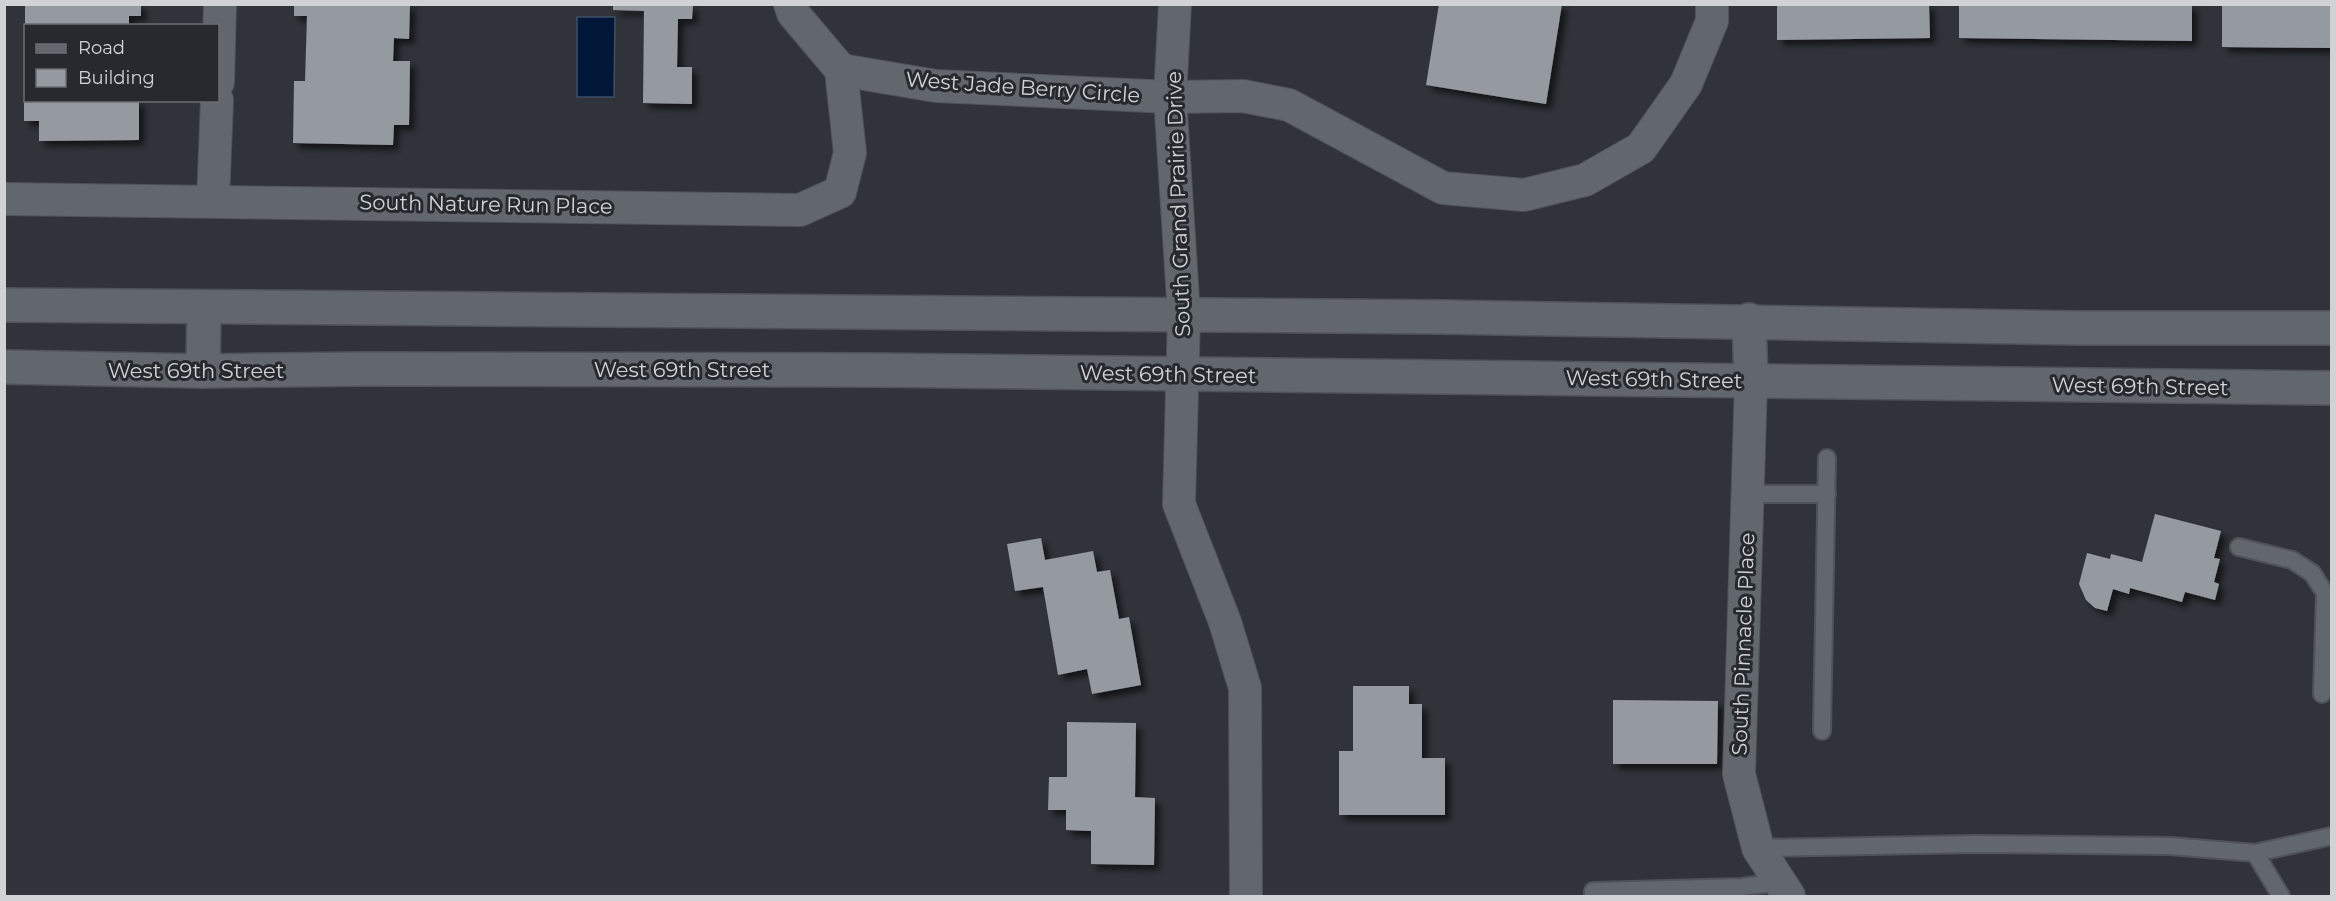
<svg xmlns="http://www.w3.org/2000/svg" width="2336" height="901" font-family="Montserrat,sans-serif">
  <defs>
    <filter id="shadow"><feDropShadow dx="5.5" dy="5.5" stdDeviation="3" flood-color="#0009"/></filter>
  </defs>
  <rect width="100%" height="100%" fill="#30343a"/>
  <path fill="#011738" stroke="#3f4f67" stroke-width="1.5" d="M577,17H615L614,97H577Z"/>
  <g fill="#959aa0" filter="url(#shadow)">
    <path d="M25,4H141V16H129V26H25Z"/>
    <path d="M294,4H410L409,39L394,38L393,61H410L409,125H394L393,145L293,143L294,81H305L307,16H294Z"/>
    <path d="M1439,4H1562L1546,104L1426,85Z"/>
    <path d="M1777,4H1929L1930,38L1777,40Z"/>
    <path d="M1959,4H2192V41L1959,38Z"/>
    <path d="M2222,4H2332V48L2222,47Z"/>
    <path d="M613,5H693L692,19H678L677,67H692V104L643,103L644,11L613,10Z"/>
    <path d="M24,100H139V140L39,141V121H24Z"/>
    <path d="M2155,514L2221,531L2214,558L2220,559L2214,582L2219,584L2215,600L2185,592L2182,602L2130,588L2129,594L2113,589L2107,611L2095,608L2086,600L2079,584L2087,553L2110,559L2111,554L2142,562Z"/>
    <path d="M1041,538L1045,560L1093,551L1097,572L1110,570L1119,619L1129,617L1141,685L1092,694L1087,669L1058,675L1043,587L1015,591L1007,544Z"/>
    <path d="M1353,686H1409V704H1422V758H1445V815H1339V751H1353Z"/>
    <path d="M1613,700L1718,701L1717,764H1613Z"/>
    <path d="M1067,722L1136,723L1135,797L1155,798L1154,865L1091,864V831L1066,830V810H1048L1049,777H1067Z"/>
  </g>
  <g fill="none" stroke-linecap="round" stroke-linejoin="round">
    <defs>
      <g id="service">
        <path d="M1747,494H1827"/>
        <path d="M2239,547L2292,560L2312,573L2325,593L2322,694"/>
        <path d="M1822,731L1827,458"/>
        <path d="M1758,848L1975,844L2170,846L2255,853L2332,836"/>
        <path d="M2255,853L2281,896"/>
        <path d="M1593,896V891L1742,887L1780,882"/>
      </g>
      <g id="minor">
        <path d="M790,4L793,13L841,70"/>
        <path d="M1175,4L1170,97L1184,315L1179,504L1225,622L1245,688L1246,896"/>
        <path d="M841,70L936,86L1170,97L1243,96L1289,105L1443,188L1524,195L1585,180L1641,148L1686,84L1712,21V4"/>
        <path d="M218,82L220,4"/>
        <path d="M4,199L800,210L840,192L850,153L841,70"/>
        <path d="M213,200L217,100"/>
        <path d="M1751,381L1739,774L1758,848L1789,896"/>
      </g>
      <g id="secondary">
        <path d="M4,305L1441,317L2079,328H2332"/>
        <path d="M1749,320L1751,381"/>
        <path d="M4,367L203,371L365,369L874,370L2332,388"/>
        <path d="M203,371L204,307"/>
      </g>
    </defs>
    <use href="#service" stroke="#4f5357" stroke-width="20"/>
    <use href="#minor" stroke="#4f5357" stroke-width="34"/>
    <use href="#secondary" stroke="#4f5357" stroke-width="36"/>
    <use href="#service" stroke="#62676d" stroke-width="16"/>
    <use href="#minor" stroke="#62676d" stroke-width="32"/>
    <use href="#secondary" stroke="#62676d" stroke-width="33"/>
  </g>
  <g text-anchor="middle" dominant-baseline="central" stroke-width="6" stroke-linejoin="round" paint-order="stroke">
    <g font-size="21" fill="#d0d2d6" stroke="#262a2f">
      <text transform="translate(1023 87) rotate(4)">West Jade Berry Circle</text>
      <text transform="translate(486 204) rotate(1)">South Nature Run Place</text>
      <text transform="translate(1178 204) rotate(-92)">South Grand Prairie Drive</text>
      <text x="682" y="369">West 69th Street</text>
      <text x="196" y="370">West 69th Street</text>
      <text transform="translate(1168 374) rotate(1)">West 69th Street</text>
      <text transform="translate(1654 379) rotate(1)">West 69th Street</text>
      <text transform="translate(2140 386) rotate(1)">West 69th Street</text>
      <text transform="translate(1743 644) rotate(-88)">South Pinnacle Place</text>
    </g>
  </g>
  <rect width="2336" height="901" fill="none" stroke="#d0d2d6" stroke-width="12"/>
  <rect x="24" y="24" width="195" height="78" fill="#262a2f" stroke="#6a6d72" stroke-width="1.5"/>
  <rect x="36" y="44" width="30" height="9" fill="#62676d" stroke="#6a6d72" stroke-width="1.5"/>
  <text x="78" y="54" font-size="18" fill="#d0d2d6">Road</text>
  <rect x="36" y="69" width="30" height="18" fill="#959aa0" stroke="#6a6d72" stroke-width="1.5"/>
  <text x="78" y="84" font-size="18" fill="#d0d2d6">Building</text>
</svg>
